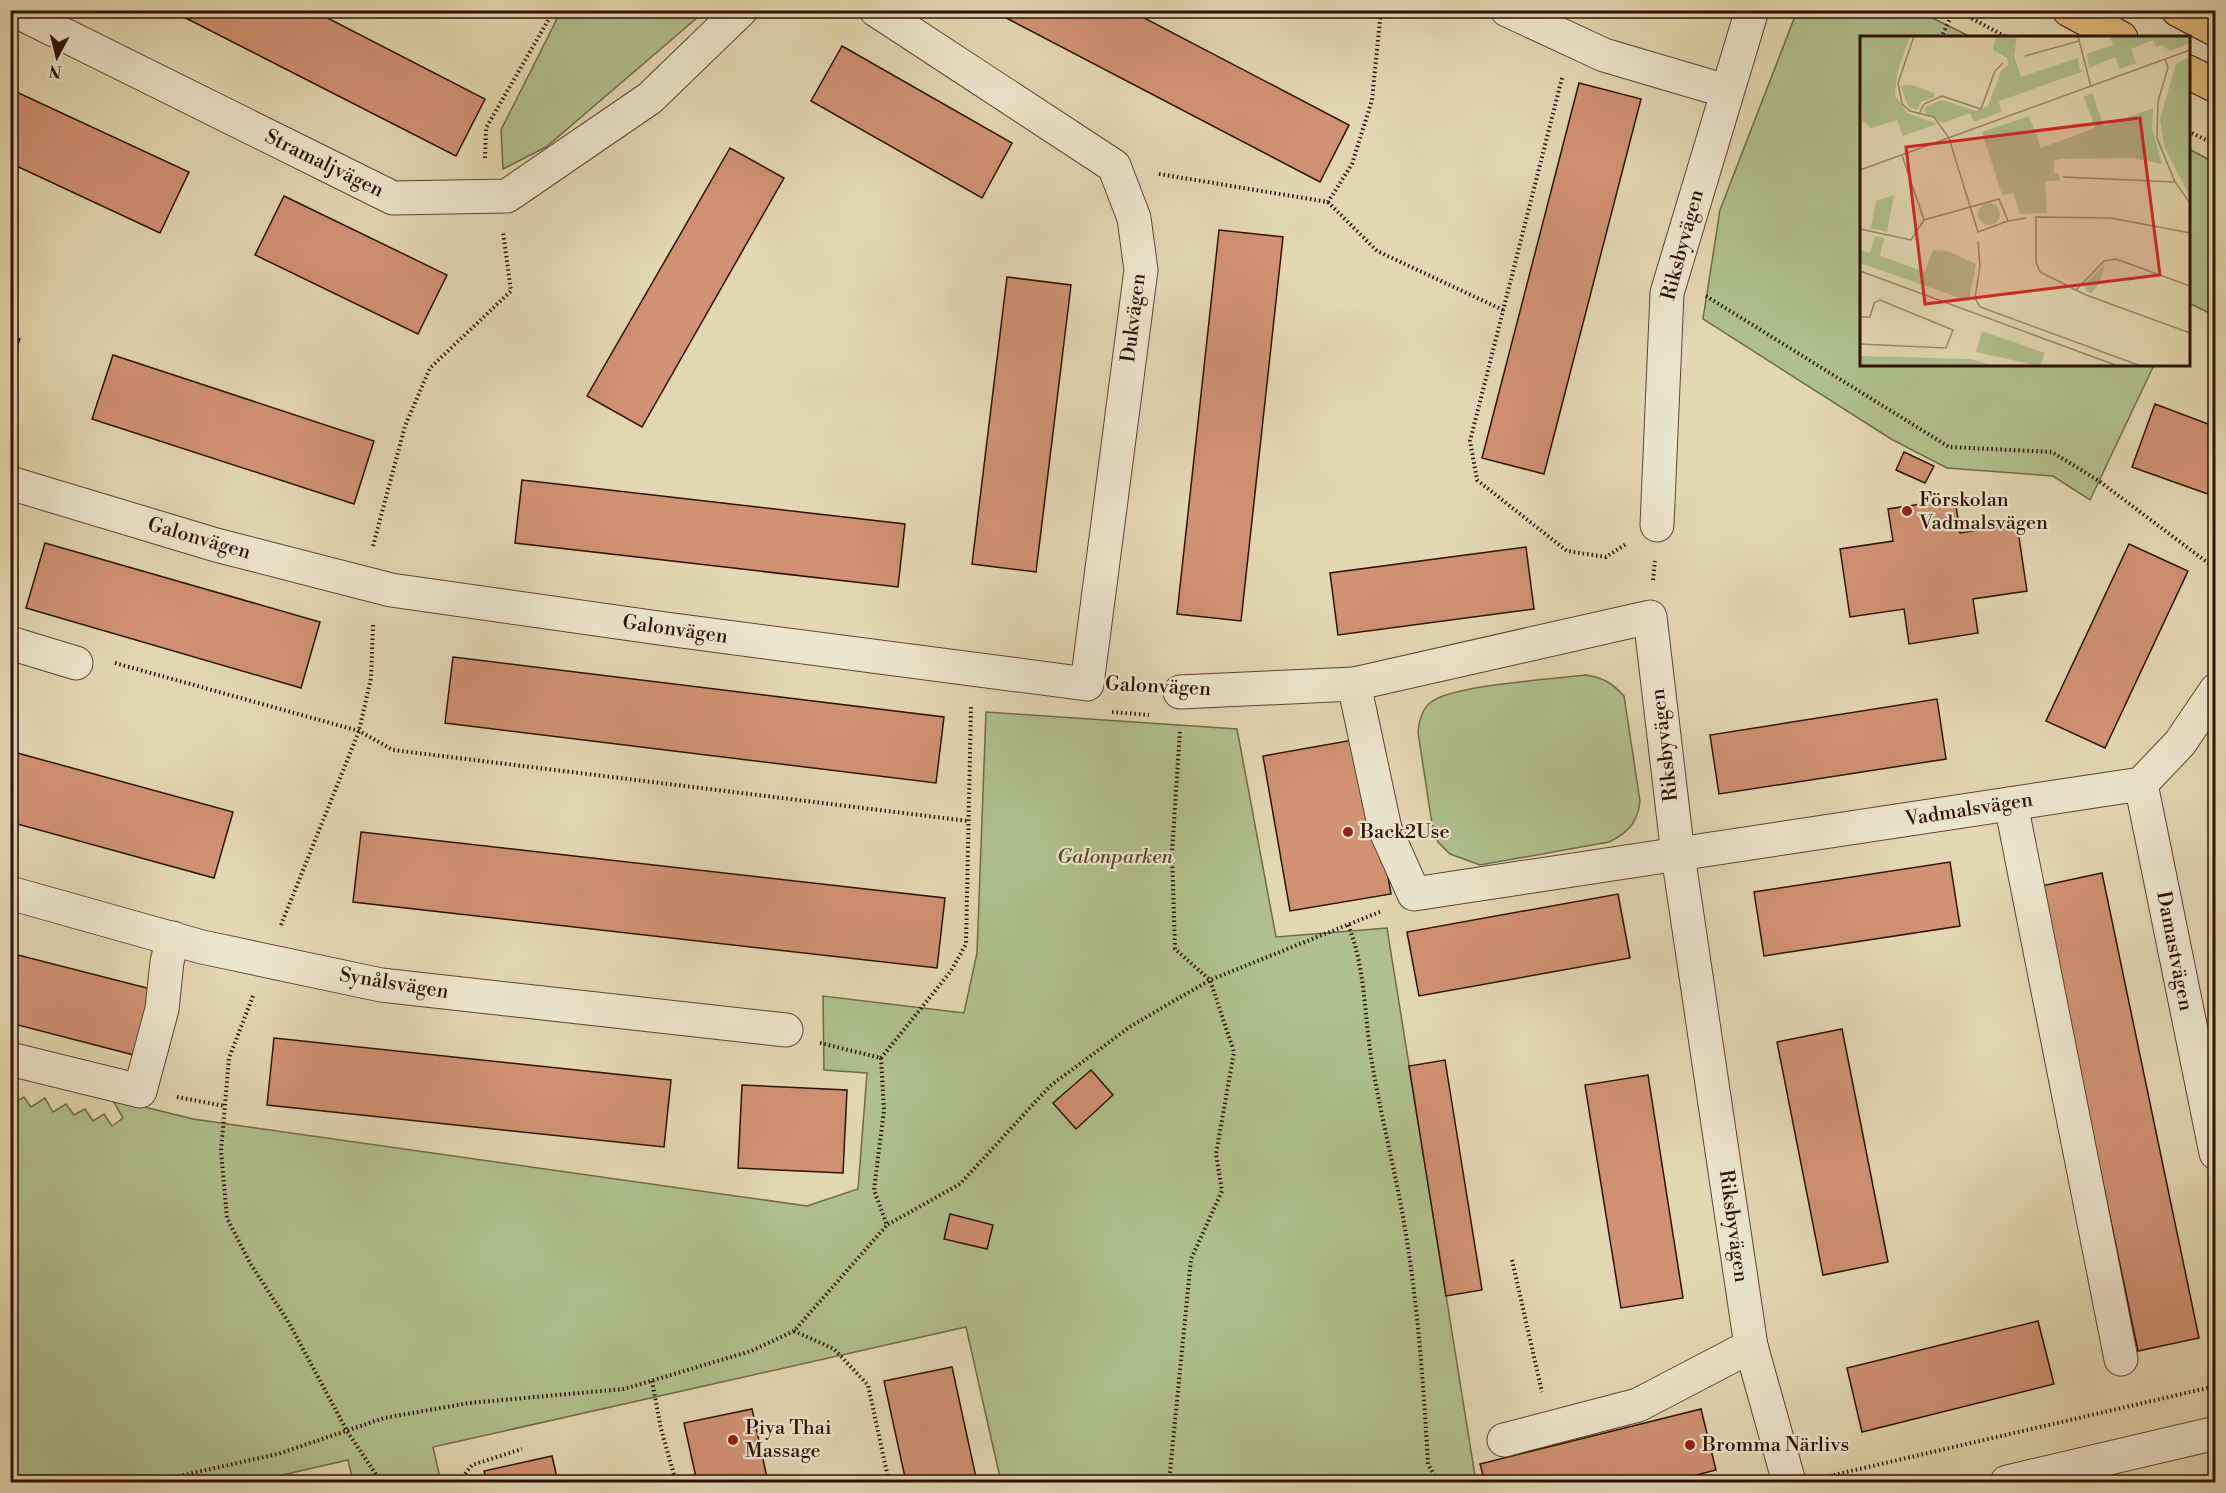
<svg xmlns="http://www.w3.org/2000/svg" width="2226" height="1493" font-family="'Libre Bodoni',serif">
  <rect width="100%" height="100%" fill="#e2d7b2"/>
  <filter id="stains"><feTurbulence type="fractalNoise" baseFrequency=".00333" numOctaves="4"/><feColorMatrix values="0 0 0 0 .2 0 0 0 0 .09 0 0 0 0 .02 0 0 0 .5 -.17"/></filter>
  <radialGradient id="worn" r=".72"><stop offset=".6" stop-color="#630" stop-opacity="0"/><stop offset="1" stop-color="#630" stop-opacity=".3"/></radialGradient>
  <g fill="#b0bf8e" stroke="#706849" stroke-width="1.5">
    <path d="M561,11H705L546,147L503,169L501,130Z"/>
    <path d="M1797,11H1918L1971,37L1862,38V364L2154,365L2090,500L2053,476L1947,468L1891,439L1703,319L1720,210Z"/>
    <path d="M2189,149L2215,163V316L2189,303Z"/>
    <path d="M1586,675C1604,678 1612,683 1624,696L1640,801C1638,822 1628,833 1609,842L1480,865L1450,854L1438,842L1432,824L1418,732C1419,722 1421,710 1430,703C1450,685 1555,679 1586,675Z"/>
    <path d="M986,712L1237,729L1276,937L1387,928L1476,1482H1001L966,1327L433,1447L441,1482H353L348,1460L252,1482H11L10,1098L14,1103L24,1097L31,1107L45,1098L53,1112L66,1104L74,1115L85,1109L93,1121L104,1114L112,1126L123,1118L112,1099L193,1119L807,1206L858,1189L867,1073L824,1070L823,996L964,1013L977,953Z"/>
  </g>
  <g fill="#d09273" stroke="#2f1004" stroke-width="1.5">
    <path d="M170,10H312L485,99L456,156Z"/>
    <path d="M991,10H1129L1349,125L1320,182Z"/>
    <path d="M1609,10H1626L1622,17Z"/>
    <path d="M842,46L1012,143L982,198L811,101Z"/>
    <path d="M1579,83L1641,99L1544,474L1482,458Z"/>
    <path d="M10,89L189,172L160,233L10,163Z"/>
    <path d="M730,148L784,178L642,427L587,396Z"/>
    <path d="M284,196L447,275L418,334L255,255Z"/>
    <path d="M1219,230L1283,237L1241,621L1177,614Z"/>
    <path d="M1007,277L1071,285L1036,572L972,564Z"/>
    <path d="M10,336L20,339L10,364Z"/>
    <path d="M113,355L374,441L354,504L92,419Z"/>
    <path d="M2155,404L2216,427V497L2132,467Z"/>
    <path d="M1904,452L1934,466L1925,483L1896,470Z"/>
    <path d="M522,480L905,524L898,587L515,543Z"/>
    <path d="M1955,499L1960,533L2017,524L2027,591L1973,599L1978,633L1909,644L1904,609L1850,617L1840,549L1893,541L1888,509Z"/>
    <path d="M45,543L320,622L301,688L26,608Z"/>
    <path d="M2129,544L2188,571L2105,748L2046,721Z"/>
    <path d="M1526,547L1534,609L1338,635L1330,573Z"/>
    <path d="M453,657L944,717L936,783L445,723Z"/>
    <path d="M1937,699L1946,759L1719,794L1710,735Z"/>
    <path d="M1364,738L1391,894L1290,911L1263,756Z"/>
    <path d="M10,751L233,812L214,878L10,822Z"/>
    <path d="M361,832L945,898L937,968L353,902Z"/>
    <path d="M1950,862L1960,926L1764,956L1754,892Z"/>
    <path d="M2102,873L2199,1338L2138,1351L2041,886Z"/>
    <path d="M1618,894L1630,958L1419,996L1407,932Z"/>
    <path d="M10,953L151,989L134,1055L10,1023Z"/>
    <path d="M1842,1029L1888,1262L1823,1275L1777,1042Z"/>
    <path d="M274,1038L671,1080L664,1147L267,1105Z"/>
    <path d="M1445,1060L1482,1290L1446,1296L1409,1066Z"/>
    <path d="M1091,1070L1113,1095L1076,1129L1053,1103Z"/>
    <path d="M1648,1075L1683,1298L1621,1308L1585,1085Z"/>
    <path d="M742,1085L847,1090L843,1173L738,1168Z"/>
    <path d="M950,1214L993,1225L987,1249L944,1239Z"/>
    <path d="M2038,1321L2054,1384L1862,1432L1847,1368Z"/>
    <path d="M952,1367L977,1482H906L884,1381Z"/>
    <path d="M752,1409L768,1482H697L684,1423Z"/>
    <path d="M1701,1409L1716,1470L1669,1482H1485L1480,1464Z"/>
    <path d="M552,1456L558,1482H487L484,1471Z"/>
  </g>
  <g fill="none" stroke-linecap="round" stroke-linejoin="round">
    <defs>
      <g id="minor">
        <path d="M14,10L393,198L507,196L650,98L741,10"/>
        <path d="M1507,10L1604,55L1726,91"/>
        <path d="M10,483L216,545L391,590L666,629L1087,684L1141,270L1134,218L1114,166L876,10"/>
        <path d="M1657,525L1667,293L1752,10"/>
        <path d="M10,643L76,663"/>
        <path d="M1354,684L1650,617L1678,855L1751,1346L1789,1482"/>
        <path d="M1180,692L1354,684L1385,829L1414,894L2141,784L2180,743L2216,690"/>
        <path d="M2141,784L2216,1153"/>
        <path d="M2011,804L2121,1359"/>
        <path d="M10,893L202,947L381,985L786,1030"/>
        <path d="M10,1059L140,1091L162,1009L167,962L173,938"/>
        <path d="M1504,1440L1638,1405L1751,1346"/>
        <path d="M2007,1482L2216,1433"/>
      </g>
      <g id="major">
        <path d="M2069,10L2121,38"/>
        <path d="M2178,10L2216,30"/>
        <path d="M2188,72L2216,86"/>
      </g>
    </defs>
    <use href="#minor" stroke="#5c4230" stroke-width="35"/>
    <use href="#major" stroke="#2f1004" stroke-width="35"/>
    <g stroke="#2f1004" stroke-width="4" stroke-dasharray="1.5 3" stroke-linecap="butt">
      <path d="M1956,10L2008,38"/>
      <path d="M1941,38L1954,10"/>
      <path d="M1562,78L1470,441L1477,480L1567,551L1606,557L1626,544"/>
      <path d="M2188,131L2216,145"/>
      <path d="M485,158L486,128L554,10"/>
      <path d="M1159,174L1328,202L1352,164L1372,100L1381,10"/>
      <path d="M1328,202L1377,251L1503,310"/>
      <path d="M1706,296L1949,447L2052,452L2099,481L2216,569"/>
      <path d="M373,546L405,426L430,368L511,291L503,232"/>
      <path d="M1653,580L1655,561"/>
      <path d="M115,663L359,731L393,750L968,821"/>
      <path d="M1124,687L1143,689"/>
      <path d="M1112,712L1149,715"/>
      <path d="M281,925L359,731L371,678L373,625"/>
      <path d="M1348,925C1366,968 1364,1017 1372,1063C1380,1111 1392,1158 1401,1206C1417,1291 1423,1377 1428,1464L1438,1482"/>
      <path d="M253,996L229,1058L221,1151L227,1218L250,1263L289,1323L347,1431L381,1482"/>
      <path d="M820,1043L881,1058L884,1110L874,1190L887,1225L960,1184L1050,1086L1131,1026L1210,980L1382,911"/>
      <path d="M881,1058L951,971L966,944L971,706"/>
      <path d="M177,1097L225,1106"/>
      <path d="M1512,1260L1542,1392"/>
      <path d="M794,1331L834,1349L868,1385L889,1482"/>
      <path d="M652,1381L661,1429L676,1482"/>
      <path d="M1825,1477L2216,1386"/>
      <path d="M152,1482L278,1454L384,1418L469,1403L624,1389L751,1351L794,1331L887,1225"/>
      <path d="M466,1482L464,1475L472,1465L522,1449"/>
      <path d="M1169,1482L1191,1259L1222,1191L1216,1154L1234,1052L1210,980L1175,949L1172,853L1180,730"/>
      <path d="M2202,1482L2216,1479"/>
    </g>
    <use href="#minor" stroke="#ece5cd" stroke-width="33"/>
    <use href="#major" stroke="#e1bc79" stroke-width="33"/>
  </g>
  <g fill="#8f2418" stroke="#ece5cd" stroke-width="2">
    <circle cx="1907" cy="511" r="6"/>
    <circle cx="1348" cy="832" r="6"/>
    <circle cx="733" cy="1440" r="6"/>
    <circle cx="1690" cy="1445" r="6"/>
  </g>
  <g text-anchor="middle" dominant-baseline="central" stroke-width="4.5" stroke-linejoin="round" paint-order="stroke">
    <g font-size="20" fill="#2f1004" stroke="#ece5cd">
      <text transform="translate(324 164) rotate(26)">Stramaljvägen</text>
      <text transform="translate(1683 245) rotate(-75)">Riksbyvägen</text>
      <text transform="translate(1134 318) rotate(-83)">Dukvägen</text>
      <text transform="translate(199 539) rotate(16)">Galonvägen</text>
      <text transform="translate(675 630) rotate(8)">Galonvägen</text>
      <text transform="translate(1158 687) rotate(3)">Galonvägen</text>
      <text transform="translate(1665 745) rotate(-97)">Riksbyvägen</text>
      <text transform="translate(1969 810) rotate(-9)">Vadmalsvägen</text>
      <text transform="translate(2174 951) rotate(79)">Damastvägen</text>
      <text transform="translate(394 984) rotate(9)">Synålsvägen</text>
      <text transform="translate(1733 1226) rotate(82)">Riksbyvägen</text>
    </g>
    <g font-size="20" fill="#2f1004" stroke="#ece5cd" text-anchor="start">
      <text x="1919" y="500">Förskolan<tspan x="1919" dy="23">Vadmalsvägen</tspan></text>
      <text x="1360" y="832">Back2Use</text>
      <text x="745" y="1428">Piya Thai<tspan x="745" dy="23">Massage</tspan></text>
      <text x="1702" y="1445">Bromma Närlivs</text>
    </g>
    <g font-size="20" font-style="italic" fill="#56452d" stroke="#ece5cd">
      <text x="1115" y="857">Galonparken</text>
    </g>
  </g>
  <g transform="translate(1860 36)">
    <rect width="330" height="330" fill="#e2d7b2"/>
    <path d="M0,0H50L37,37L35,59L47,77L77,88L43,100L37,84L11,92L2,84ZM136,0H157L154,20L161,41L218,22L220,34L224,35L139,65L141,76L114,86L110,77L83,87L64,76L66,70L82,64L116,75L128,70L141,35L149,28L147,22L133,14ZM250,0H330V7L310,15L302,9L296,11L293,4L271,13L276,27L260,33L255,21L229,32L227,18L253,9ZM330,21V161L304,110L300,83L316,28ZM52,49L74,57V61L61,66L57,74L48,70L41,50ZM232,57L244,90L293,72L292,92L302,128L273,122L199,123L194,125V137H199L200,145H185L187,177L160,178L153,157L142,159L122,96L169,80L181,112L235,92L224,61ZM34,159L27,196L11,192L16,165ZM118 178a11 11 0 1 1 22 0a11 11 0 1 1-22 0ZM15,200L24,202L20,220L65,236L73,214L88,215L116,228L109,265L0,227V214L10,217ZM245,228L240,246L232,257L227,256L224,249ZM122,295L185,317L180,330L116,316ZM0,320L111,323L135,330H0Z" fill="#b0bf8e"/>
    <path fill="none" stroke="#9a876c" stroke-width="1.5" d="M54,0L38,47L42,68L50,75L74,81L89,102L118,196L148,185M218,0L231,51M165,20L219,5M305,23L308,31L298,66L297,102L315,146L330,167M59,78L64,68L82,60L121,73L135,35L143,27M42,119L64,184M0,134L330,14M203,141L315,146M0,193L51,204L64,184L139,163L148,185L166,182M330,197L251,182L176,181V226L180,236L226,259L330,297M118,205L120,230L115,262L120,271L281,330M0,235L258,330M216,254L244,225L256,223L330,250M0,281H10L14,267L20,264L93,294L86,312L0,308"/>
    <path fill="#d62828" fill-opacity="0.15" stroke="#d62828" stroke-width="3" d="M280,82L300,239L65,268L46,111Z"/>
    <rect width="330" height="330" fill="none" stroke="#2f1004" stroke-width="3"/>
  </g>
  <rect width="2226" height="1493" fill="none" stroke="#e2d7b2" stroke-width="36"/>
  <rect x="12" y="12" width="2202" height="1469" fill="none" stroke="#2f1004" stroke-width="3"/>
  <rect x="18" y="18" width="2190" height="1457" fill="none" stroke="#2f1004" stroke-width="1.5"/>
  <g transform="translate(57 57) rotate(187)" stroke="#ece5cd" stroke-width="4.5" paint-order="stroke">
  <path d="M0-4.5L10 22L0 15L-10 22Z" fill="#2f1004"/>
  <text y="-9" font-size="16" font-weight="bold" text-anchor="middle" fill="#2f1004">N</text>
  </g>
  <rect width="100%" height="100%" filter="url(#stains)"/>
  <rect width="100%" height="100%" fill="url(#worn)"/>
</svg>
